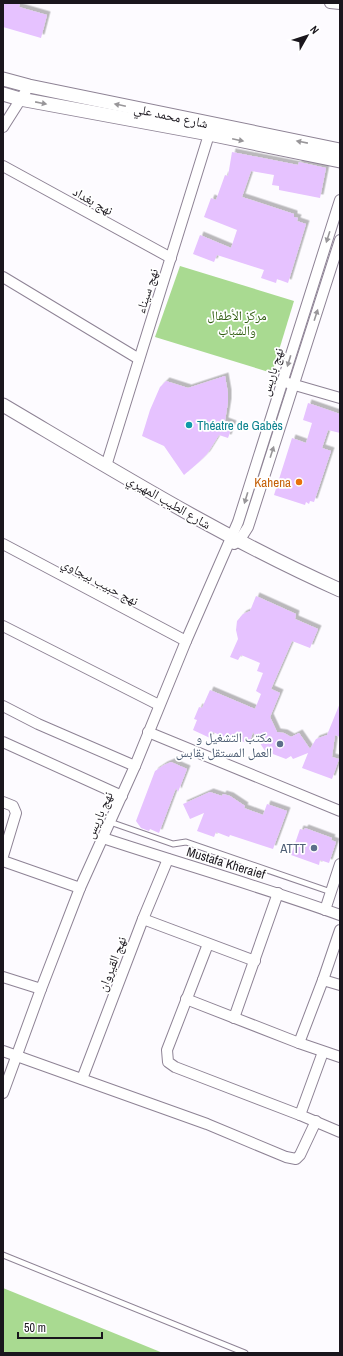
<svg xmlns="http://www.w3.org/2000/svg" width="343" height="1356" font-family="'Archivo Narrow','Noto Naskh Arabic',sans-serif">
  <defs>
    <filter id="shadow"><feDropShadow dx="3.5" dy="-3.5" stdDeviation="0" flood-color="#0004"/></filter>
  </defs>
  <rect width="100%" height="100%" fill="#fdfbff"/>
  <g fill="#a9da91">
    <path d="M180,266L294,301L272,373L155,337Z"/>
    <path d="M3,1288L163,1353H3Z"/>
  </g>
  <g fill="#e6c2ff" filter="url(#shadow)">
    <path d="M3,3H20L19,7L47,15L41,38L3,27Z"/>
    <path d="M232,152L298,165L299,162L326,168L320,198L279,190V186L272,185L274,175L251,171L242,197L294,214V217L298,218L297,221L306,224L288,283L277,279L276,283L261,278L264,270L217,255L214,262L193,254L200,235L231,248L237,230L204,217L211,198L216,200L225,175L228,176Z"/>
    <path d="M225,376L228,393V402L225,421L233,424L228,438L219,435L207,454L199,462L184,475L164,446L142,436L150,410L160,387L166,381L188,388Z"/>
    <path d="M308,403L340,414V433L328,430L322,448L331,451L314,502L310,501L309,504L306,502L305,505L274,495L292,438L306,443L312,423L303,420Z"/>
    <path d="M256,596L296,614L295,619L318,629L310,648L292,641L271,689L280,693L270,717L277,732L284,733L291,737L299,733L310,749L316,739L327,735L340,703V737L335,735L332,757L339,759L332,779L302,768L308,753L293,759L291,756L286,759L265,751L253,732L249,744L239,740L238,743L213,732L210,738L193,730L197,720L194,719L199,707L202,708L210,690L255,709L261,694L256,691L263,673L257,671L260,663L241,655L238,660L230,657L238,639L236,630L237,621L243,614L250,611Z"/>
    <path d="M171,762L187,769L178,792L176,788L159,833L150,829L149,831L141,828L136,821L155,771L164,765Z"/>
    <path d="M210,792L222,796L223,794L230,796L245,806L244,808L263,815L267,804L287,811L273,849L230,835L229,837L216,832L214,837L197,831L204,813L190,819L183,804Z"/>
    <path d="M305,828L332,838L331,840L336,842L329,863L320,860L319,865L291,855L300,829L304,830Z"/>
  </g>
  <g fill="none" stroke-linecap="round" stroke-linejoin="round">
    <defs>
      <g id="service">
        <path d="M110,822L173,844L186,842L331,892"/>
        <path d="M3,1255L245,1353"/>
      </g>
      <g id="minor">
        <path d="M330,3L340,4"/>
        <path d="M3,127L29,86"/>
        <path d="M3,166L171,258"/>
        <path d="M3,277L139,359"/>
        <path d="M288,383L340,398"/>
        <path d="M106,466L211,128"/>
        <path d="M3,544L186,641"/>
        <path d="M234,544L239,541L248,527L340,240"/>
        <path d="M3,626L159,705"/>
        <path d="M3,706L38,724L135,766"/>
        <path d="M148,732L340,811"/>
        <path d="M3,742L122,796"/>
        <path d="M3,802L13,806L16,813L3,856"/>
        <path d="M103,838C182,864 262,887 340,915"/>
        <path d="M3,861L80,888"/>
        <path d="M325,910L340,864"/>
        <path d="M143,919L255,961"/>
        <path d="M208,944L167,1050L168,1062L175,1067L300,1115L340,1132"/>
        <path d="M3,977L41,989"/>
        <path d="M323,980L340,985"/>
        <path d="M186,999L299,1043L340,1057"/>
        <path d="M234,1018L278,893"/>
        <path d="M299,1043L323,980L340,930"/>
        <path d="M3,1051L207,1124L286,1157L296,1159L300,1155L316,1121"/>
        <path d="M82,1079L143,919L168,859"/>
        <path d="M3,1093L41,989L80,888L135,766L186,641L238,522L340,200"/>
        <path d="M300,1115L323,1052"/>
      </g>
      <g id="tertiary">
        <path d="M3,79L29,86L340,150"/>
        <path d="M3,94L20,99L209,134L340,161"/>
        <path d="M3,405C113,470 223,538 340,590"/>
      </g>
    </defs>
    <use href="#service" stroke="#8e8395" stroke-width="7"/>
    <use href="#minor" stroke="#8e8395" stroke-width="12"/>
    <use href="#tertiary" stroke="#8e8395" stroke-width="15"/>
    <use href="#service" stroke="#fff" stroke-width="5"/>
    <use href="#minor" stroke="#fff" stroke-width="10"/>
    <use href="#tertiary" stroke="#fff" stroke-width="13"/>
  </g>
  <defs><path id="oneway-solid" d="M-6-.8H1V-3.2L6.5 0L1 3.2V.8H-6Z"/></defs>
  <g fill="#989699">
    <use href="#oneway-solid" transform="translate(41 103) rotate(11)"/>
    <use href="#oneway-solid" transform="translate(120 105) rotate(-168)"/>
    <use href="#oneway-solid" transform="translate(238 140) rotate(12)"/>
    <use href="#oneway-solid" transform="translate(302 142) rotate(-169)"/>
    <use href="#oneway-solid" transform="translate(328 237) rotate(108)"/>
    <use href="#oneway-solid" transform="translate(316 315) rotate(-72)"/>
    <use href="#oneway-solid" transform="translate(289 361) rotate(107)"/>
    <use href="#oneway-solid" transform="translate(272 452) rotate(-72)"/>
    <use href="#oneway-solid" transform="translate(246 498) rotate(107)"/>
  </g>
  <circle fill="#0f9aa8" stroke="#fff" stroke-width="1.5" cx="189" cy="425" r="4"/>
  <circle fill="#e8710a" stroke="#fff" stroke-width="1.5" cx="299" cy="482" r="4"/>
  <g fill="#5c6f8a" stroke="#fff" stroke-width="1.5">
    <circle cx="280" cy="744" r="4"/>
    <circle cx="314" cy="848" r="4"/>
  </g>
  <g text-anchor="middle" dominant-baseline="central" stroke-width="3.5" stroke-linejoin="round" paint-order="stroke">
    <g font-size="13" fill="#1a161d" stroke="#fff">
      <text transform="translate(171 116) rotate(12)">شارع محمد علي</text>
      <text transform="translate(93 201) rotate(29)">نهج بغداد</text>
      <text transform="translate(147 291) rotate(-72)">نهج سيناء</text>
      <text transform="translate(272 372) rotate(-73)">نهج باريس</text>
      <text transform="translate(169 502) rotate(30)">شارع الطيب المهيري</text>
      <text transform="translate(100 582) rotate(28)">نهج حبيب بيجاوي</text>
      <text transform="translate(99 815) rotate(-66)">نهج باريس</text>
      <text transform="translate(226 863) rotate(17)">Mustafa Kheraief</text>
      <text transform="translate(112 964) rotate(-69)">نهج القيروان</text>
    </g>
    <g font-size="13" fill="#305d11" stroke="#fff">
      <text x="237" y="315">مركز الأطفال<tspan x="237" dy="15">والشباب</tspan></text>
    </g>
    <g font-size="13" fill="#0d838f" stroke="#fff" text-anchor="start">
      <text x="197" y="425">Théatre de Gabès</text>
    </g>
    <g font-size="13" fill="#c56008" stroke="#fff" text-anchor="end">
      <text x="291" y="482">Kahena</text>
    </g>
    <g font-size="13" fill="#4e5e75" stroke="#fff" text-anchor="end">
      <text x="272" y="737">مكتب التشغيل و<tspan x="272" dy="15">العمل المستقل بقابس</tspan></text>
      <text x="306" y="848">ATTT</text>
    </g>
  </g>
  <rect width="343" height="1356" fill="none" stroke="#1a161d" stroke-width="8"/>
  <g transform="translate(307 36) rotate(51)" stroke="#ffffff" stroke-width="3" paint-order="stroke">
  <path d="M0-3L7 15L0 10L-7 15Z" fill="#1a161d"/>
  <text y="-6" font-size="11" font-weight="bold" text-anchor="middle" fill="#1a161d">N</text>
  </g>
  <path d="M18 1332v6h84v-6" fill="none" stroke="#1a161d" stroke-width="2"/>
  <text x="24" y="1332" font-size="12" fill="#1a161d" stroke="#ffffff" stroke-width="3" paint-order="stroke">50 m</text>
</svg>
